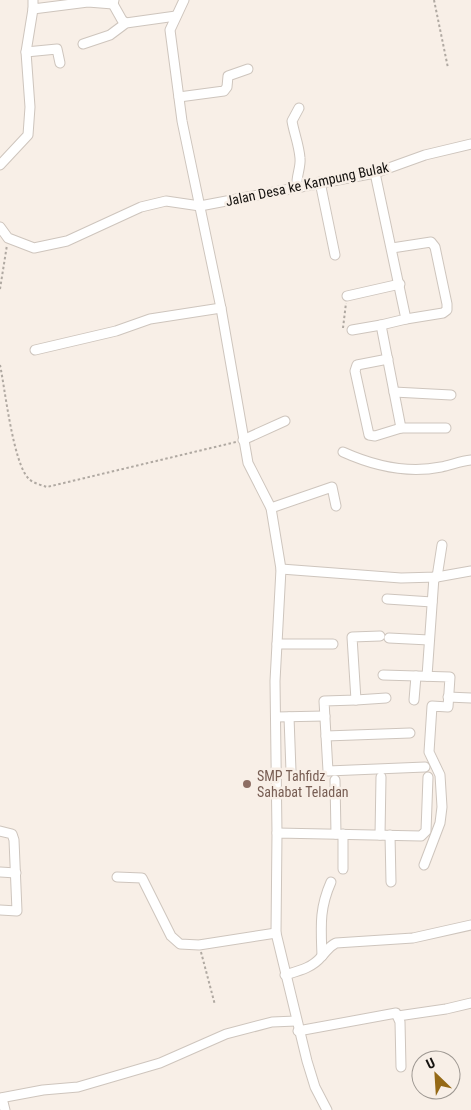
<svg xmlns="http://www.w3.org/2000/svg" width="471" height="1110" font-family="'Roboto Condensed',sans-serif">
  <rect width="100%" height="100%" fill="#f8efe7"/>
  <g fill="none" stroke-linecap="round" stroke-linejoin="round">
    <defs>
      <g id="minor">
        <path d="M33,0V9L88,2L113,4L114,0"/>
        <path d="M184,0L170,30L182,121L221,308L248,463L271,508L281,569L275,681L277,833"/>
        <path d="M113,4L122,20L126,23"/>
        <path d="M83,44L110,35L126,23L176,16"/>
        <path d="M26,52L57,49L60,63"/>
        <path d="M179,97L224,91L227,87L228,76L248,69"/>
        <path d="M0,165L28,135L30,107L26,52L33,9"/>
        <path d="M375,173L406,319L381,325L401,428"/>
        <path d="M320,182L335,255"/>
        <path d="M297,186C296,176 301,168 300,158C299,145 294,133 292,121L299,108"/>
        <path d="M0,227L8,238L34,248L67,241L141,207L166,201L200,206L375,173L425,155L471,144"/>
        <path d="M392,248L431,242L435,247L447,304V310L443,313L406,319"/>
        <path d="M347,296L400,284"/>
        <path d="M352,330L381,325"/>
        <path d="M35,350L116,331L150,319L221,308"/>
        <path d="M388,359L357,365L355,371L369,435L375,436L401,428H446"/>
        <path d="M394,392L451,395"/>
        <path d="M243,440L285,421"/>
        <path d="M343,452C374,466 406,474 441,467C451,465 461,461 471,460"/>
        <path d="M271,508L332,487L336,506"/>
        <path d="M281,569L401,578L437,577L471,571"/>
        <path d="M437,577L442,545"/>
        <path d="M387,599L432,602"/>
        <path d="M380,636L352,637L356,700L324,701L328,771L425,767"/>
        <path d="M389,638L429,640"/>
        <path d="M277,644H333"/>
        <path d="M383,675L450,677L448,707L432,706L429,752L440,775L442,807L440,823L424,865"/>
        <path d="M427,676L434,577"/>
        <path d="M448,697L471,698"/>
        <path d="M356,700L386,698"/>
        <path d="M414,700L416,676"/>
        <path d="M276,717L325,716"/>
        <path d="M289,717L291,771"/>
        <path d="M326,736L410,733"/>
        <path d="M335,780L336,834"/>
        <path d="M0,831L12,834L14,840L17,911L0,910"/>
        <path d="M343,834V869"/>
        <path d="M380,835L381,777"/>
        <path d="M390,835L391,882"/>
        <path d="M0,872L16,873"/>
        <path d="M117,877L142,878L171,936L180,944L199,945L276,933"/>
        <path d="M322,956C321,927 319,909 331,882"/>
        <path d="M285,975C298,971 312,968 321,957C327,951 328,947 336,943L413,938L471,925"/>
        <path d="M398,1016L446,1009L471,1003"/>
        <path d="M298,1031L396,1013L400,1022L401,1067"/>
        <path d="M0,1098L43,1090L78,1087L160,1063L226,1034L272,1022L296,1021"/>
        <path d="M2,1098L5,1110"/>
        <path d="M327,1110L315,1087L307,1061L276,933L277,833L421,836L426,831L428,777"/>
      </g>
    </defs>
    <use href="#minor" stroke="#cec5bd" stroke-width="11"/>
    <g stroke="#b0a9a2" stroke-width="2" stroke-dasharray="2.5 2.5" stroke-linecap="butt">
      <path d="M434,0L448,68"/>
      <path d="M0,289L7,245"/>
      <path d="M343,328L346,303"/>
      <path d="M0,365C5,388 13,464 29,479C33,483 41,485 47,487L236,442"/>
      <path d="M201,952L215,1005"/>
    </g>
    <use href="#minor" stroke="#fff" stroke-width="9"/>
  </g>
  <circle fill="#8d6e63" stroke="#f8efe7" stroke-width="2" cx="247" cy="784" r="5"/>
  <g text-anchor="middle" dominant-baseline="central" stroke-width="5" stroke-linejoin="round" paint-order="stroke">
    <g font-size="14" fill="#15120f" stroke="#f8efe7">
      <text transform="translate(307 184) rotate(-12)">Jalan Desa ke Kampung Bulak</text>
    </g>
    <g font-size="14" fill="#785e54" stroke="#f8efe7" text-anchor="start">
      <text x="257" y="776">SMP Tahfidz<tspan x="257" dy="16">Sahabat Teladan</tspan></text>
    </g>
  </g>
  <g transform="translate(436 1075) rotate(335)"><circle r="24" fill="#f8efe7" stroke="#9d9791"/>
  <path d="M0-4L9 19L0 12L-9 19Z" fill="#956916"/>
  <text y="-8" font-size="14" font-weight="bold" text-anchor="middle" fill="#15120f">U</text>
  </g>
</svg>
